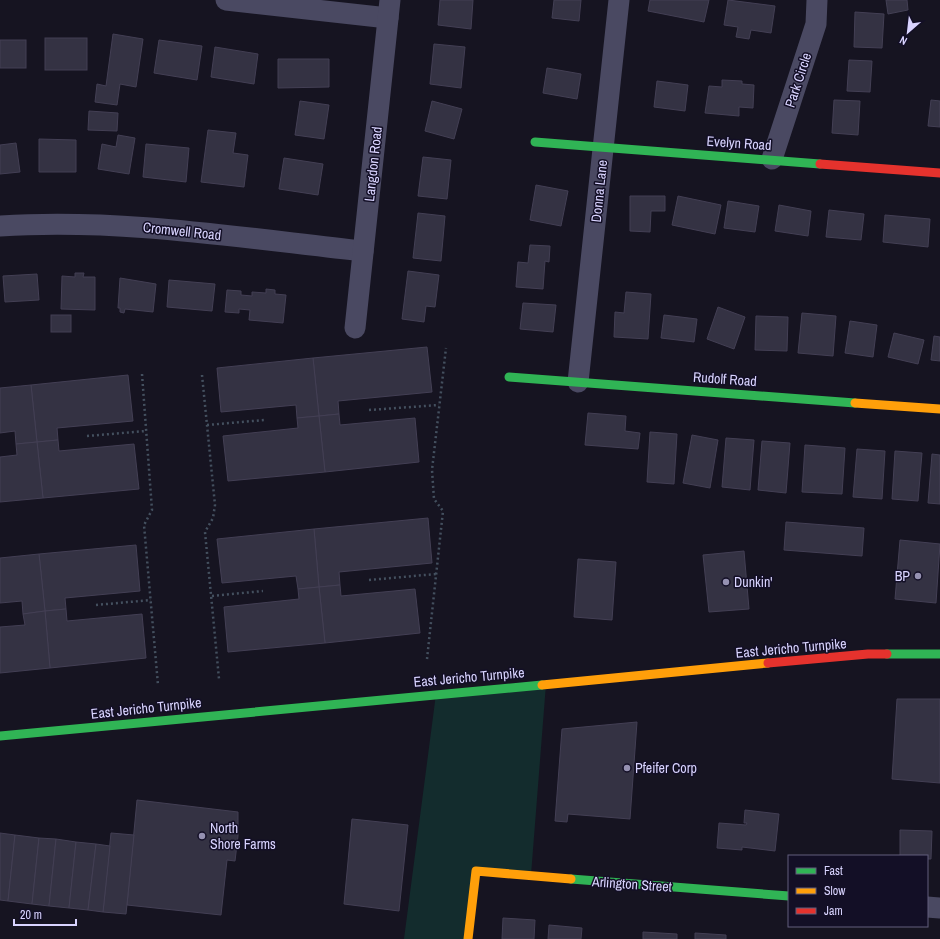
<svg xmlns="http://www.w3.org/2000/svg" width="940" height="939" font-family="'Archivo Narrow',sans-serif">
  <rect width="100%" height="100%" fill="#161421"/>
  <path fill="#132c2d" d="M546,684L531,875L475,871L468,939H404L436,694Z"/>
  <g fill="#343243" stroke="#433f54">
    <path d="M440,0H473L471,29L438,25Z"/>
    <path d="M554,0H581L579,21L552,18Z"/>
    <path d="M650,0H709L704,22L648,11Z"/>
    <path d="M728,0L775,6L771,33L751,30L749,39L736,37L738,27L724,25Z"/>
    <path d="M886,0H907L908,10L888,14Z"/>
    <path d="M855,12L884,14L882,48L854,47Z"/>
    <path d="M113,34L143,39L136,87L120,84L117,105L95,102L97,84L106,86Z"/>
    <rect x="45" y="38" width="42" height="32"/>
    <rect x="0" y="40" width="26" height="28"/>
    <path d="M159,40L202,46L197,80L154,73Z"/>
    <path d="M434,44L465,47L461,88L430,84Z"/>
    <path d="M215,47L258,54L254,84L211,77Z"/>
    <path d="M278,59H329V87L278,88Z"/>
    <path d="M849,60L872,61L870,92L847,91Z"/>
    <path d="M547,68L581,74L577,99L543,93Z"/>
    <path d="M722,80L742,81V84L754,85L753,108L739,107V116L705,113L709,86L722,87Z"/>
    <path d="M657,81L688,85L685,111L654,107Z"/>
    <path d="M834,100L860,101L858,135L832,133Z"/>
    <path d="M931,100L940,101V127L928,126Z"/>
    <path d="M300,101L329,105L324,139L295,135Z"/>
    <path d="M432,101L462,109L454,139L425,131Z"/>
    <path d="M89,111L118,113L117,131L88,130Z"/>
    <path d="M208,130L236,133L233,153L248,155L244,187L201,182Z"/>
    <path d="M118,135L135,138L129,174L98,169L102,144L116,147Z"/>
    <path d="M39,139L76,140V172H39Z"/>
    <path d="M16,143L20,172L0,174V145Z"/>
    <path d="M146,144L189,148L186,182L143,177Z"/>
    <path d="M423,157L451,160L447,199L418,196Z"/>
    <path d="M284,158L323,164L318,195L279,189Z"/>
    <path d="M536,185L568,191L561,226L530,220Z"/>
    <path d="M630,196H665V211H651L650,232L630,231Z"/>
    <path d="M678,196L721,205L715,234L672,225Z"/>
    <path d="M728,201L759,206L755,232L724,228Z"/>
    <path d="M779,205L811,211L808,236L775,231Z"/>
    <path d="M829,210L864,214L861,240L826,237Z"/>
    <path d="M418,213L445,216L441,261L413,258Z"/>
    <path d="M885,215L930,219L928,247L883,242Z"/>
    <path d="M530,245L550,246L549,262L545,261L543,289L516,287L518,262L528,263Z"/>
    <path d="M408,271L439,275L435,307L426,306L424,322L402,319Z"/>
    <path d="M75,273H84L83,277H95V310L61,309L62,276L75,277Z"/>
    <path d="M37,274L39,300L5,302L3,276Z"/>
    <path d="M120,278L156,284L153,312L125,309L124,313L120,312V308H118Z"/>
    <path d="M169,280L215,284L212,311L167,307Z"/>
    <path d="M266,289L275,290V294L286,295L283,323L249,320L250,310L239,309V313L225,312L227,290L241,291V295L252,296V292L266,293Z"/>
    <path d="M626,292L651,294L648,339L614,337L615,312L624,313Z"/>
    <path d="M523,303L556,305L553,332L520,329Z"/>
    <path d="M718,307L745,317L734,349L707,339Z"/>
    <path d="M802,313L836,316L833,356L798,353Z"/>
    <rect x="51" y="315" width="20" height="17"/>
    <path d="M664,315L697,319L694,342L661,338Z"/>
    <path d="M756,316L788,317L787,351L755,350Z"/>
    <path d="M850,321L877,325L873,357L845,353Z"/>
    <path d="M894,333L924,340L918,364L888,357Z"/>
    <path d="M934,336L940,337V361L931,360Z"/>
    <path d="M427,347L432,392L338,401L339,414L319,416L313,358Z"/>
    <path d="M313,358L319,416L297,418L296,405L221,412L217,368Z"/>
    <path d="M128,375L133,421L57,428L58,440L37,442L31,385Z"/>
    <path d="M31,385L37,442L16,444L15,431L0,433V388Z"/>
    <path d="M588,413L626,416L625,431L640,433L638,449L585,445Z"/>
    <path d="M339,414L340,425L415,418L419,462L325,472L319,416Z"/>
    <path d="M319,416L325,472L228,481L223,436L298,428L297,418Z"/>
    <path d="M650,432L677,434L674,484L647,482Z"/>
    <path d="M692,435L718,440L710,488L683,483Z"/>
    <path d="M726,438L754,440L750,490L722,487Z"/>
    <path d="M58,440L59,451L134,444L139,489L43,498L37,442Z"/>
    <path d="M762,441L790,443L786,493L758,490Z"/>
    <path d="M37,442L43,498L0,502V457L17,455L16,444Z"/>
    <path d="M805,445L845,448L842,494L802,492Z"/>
    <path d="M857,449L885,451L882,499L853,497Z"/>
    <path d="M895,451L922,453L918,501L892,499Z"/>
    <path d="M932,454L940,455V504L928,503Z"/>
    <path d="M428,518L432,563L339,572L340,585L319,587L314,529Z"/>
    <path d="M786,522L864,528L862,556L784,550Z"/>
    <path d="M314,529L319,587L298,589L296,576L222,583L217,539Z"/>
    <path d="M900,540L940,544L936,603L895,599Z"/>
    <path d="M136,545L140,591L65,598L66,609L45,611L39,554Z"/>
    <path d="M744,551L749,609L709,612L703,555Z"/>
    <path d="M39,554L45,611L23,614L22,601L0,603V558Z"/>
    <path d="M578,559L616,562L612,620L574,617Z"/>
    <path d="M340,585L341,596L415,589L420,633L325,643L319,587Z"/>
    <path d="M319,587L325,643L228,652L224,607L299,599L298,589Z"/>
    <path d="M66,609L67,621L142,614L146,658L50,668L45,611Z"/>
    <path d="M45,611L50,668L0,673V627L25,625L23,614Z"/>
    <path d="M897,699H940V783L892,779Z"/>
    <path d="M637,722L630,819L568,814L567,822L555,821L562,729Z"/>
    <path d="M137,800L238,812V836L235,861L227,860L221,915L127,905Z"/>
    <path d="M745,810L779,814L775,851L742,847V850L717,848L719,823L746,825L747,823H744Z"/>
    <path d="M352,819L408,825L399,911L344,904Z"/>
    <path d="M900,830L932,831L931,859H927V856H900Z"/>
    <path d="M0,833L15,835L8,901L0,900Z"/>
    <path d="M111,833L134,835L126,914L103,912Z"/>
    <path d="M15,835L39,838L32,904L8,901Z"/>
    <path d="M39,838L56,839L49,906L32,904Z"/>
    <path d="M56,839L76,842L69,908L49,906Z"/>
    <path d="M76,842L96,844L88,910L69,908Z"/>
    <path d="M96,844L110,846L103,912L88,910Z"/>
    <path d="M503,918L535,920L534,939H502Z"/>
    <path d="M549,925L582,928L581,939H548Z"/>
    <path d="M643,932L677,934V939H643Z"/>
    <path d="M695,933L726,935V939H695Z"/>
  </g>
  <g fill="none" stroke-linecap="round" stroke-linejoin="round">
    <g stroke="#44505f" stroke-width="2.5" stroke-dasharray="2 3" stroke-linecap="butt">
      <path d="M142,374L152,510L144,525L158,685"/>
      <path d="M202,375L215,505L213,518L205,532L219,679"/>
      <path d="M369,410L439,405"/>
      <path d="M207,425L264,420"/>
      <path d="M87,436L146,431"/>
      <path d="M369,580L436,574"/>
      <path d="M212,596L263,591"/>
      <path d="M96,605L151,600"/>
      <path d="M427,659L443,511L434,499L432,470L446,348"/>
    </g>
    <g stroke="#4a4962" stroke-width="21">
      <path d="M226,0L388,18"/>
      <path d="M772,159L816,24L817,0"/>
      <path d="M0,226C121,218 243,238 363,251"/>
      <path d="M355,328L390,0"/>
      <path d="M578,382L619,0"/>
      <path d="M927,907L940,908"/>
    </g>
    <g stroke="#30b455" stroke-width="9">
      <path d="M535,142L820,164"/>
      <path d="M509,377L855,403"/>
      <path d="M887,654H940"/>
      <path d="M0,736L542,685"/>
      <path d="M571,879L789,896"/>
    </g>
    <g stroke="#ff9f0a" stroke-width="9">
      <path d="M855,403L940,409"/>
      <path d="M542,685L768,663"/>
      <path d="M468,939L476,871L571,879"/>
    </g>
    <g stroke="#e5322d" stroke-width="9">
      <path d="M820,164L940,173"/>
      <path d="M768,663L868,654H887"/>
    </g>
  </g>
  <g fill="#9591b1" stroke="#130f26" stroke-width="1.5">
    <circle cx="918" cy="576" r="4"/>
    <circle cx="726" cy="582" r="4"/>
    <circle cx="627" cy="768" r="4"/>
    <circle cx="202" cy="836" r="4"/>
  </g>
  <g text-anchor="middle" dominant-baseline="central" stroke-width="3" stroke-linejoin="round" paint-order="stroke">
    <g font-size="14" fill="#d9d4ff" stroke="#130f26">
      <text transform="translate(798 80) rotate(-72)">Park Circle</text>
      <text transform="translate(739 143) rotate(4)">Evelyn Road</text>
      <text transform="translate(373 164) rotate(-84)">Langdon Road</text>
      <text transform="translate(599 191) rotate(-84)">Donna Lane</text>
      <text transform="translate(182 231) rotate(6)">Cromwell Road</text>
      <text transform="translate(725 379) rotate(4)">Rudolf Road</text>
      <text transform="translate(791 648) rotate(-5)">East Jericho Turnpike</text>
      <text transform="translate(469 677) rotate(-5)">East Jericho Turnpike</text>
      <text transform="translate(146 708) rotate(-6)">East Jericho Turnpike</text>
      <text transform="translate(632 884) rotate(4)">Arlington Street</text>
    </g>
    <g font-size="14" fill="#d9d4ff" stroke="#130f26" text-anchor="start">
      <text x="910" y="576" text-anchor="end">BP</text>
      <text x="734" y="582">Dunkin'</text>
      <text x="635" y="768">Pfeifer Corp</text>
      <text x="210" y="828">North<tspan x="210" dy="16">Shore Farms</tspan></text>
    </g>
  </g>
  <rect x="788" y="855" width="140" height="72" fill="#130f26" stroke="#625e7d"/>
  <rect x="796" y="868" width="20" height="6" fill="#30b455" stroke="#625e7d"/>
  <text x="824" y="875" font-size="12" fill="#d9d4ff">Fast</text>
  <rect x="796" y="888" width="20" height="6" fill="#ff9f0a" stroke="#625e7d"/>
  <text x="824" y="895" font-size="12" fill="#d9d4ff">Slow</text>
  <rect x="796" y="908" width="20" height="6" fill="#e5322d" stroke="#625e7d"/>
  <text x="824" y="915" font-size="12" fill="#d9d4ff">Jam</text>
  <g transform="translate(908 32) rotate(208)" stroke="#130f26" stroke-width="3" paint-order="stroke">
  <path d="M0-3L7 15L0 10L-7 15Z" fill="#d9d4ff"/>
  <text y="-6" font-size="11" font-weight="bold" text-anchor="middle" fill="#d9d4ff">N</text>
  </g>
  <path d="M14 919v6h62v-6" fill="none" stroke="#d9d4ff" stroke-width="2"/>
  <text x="20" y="919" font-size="12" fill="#d9d4ff" stroke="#130f26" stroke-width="3" paint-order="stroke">20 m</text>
</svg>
